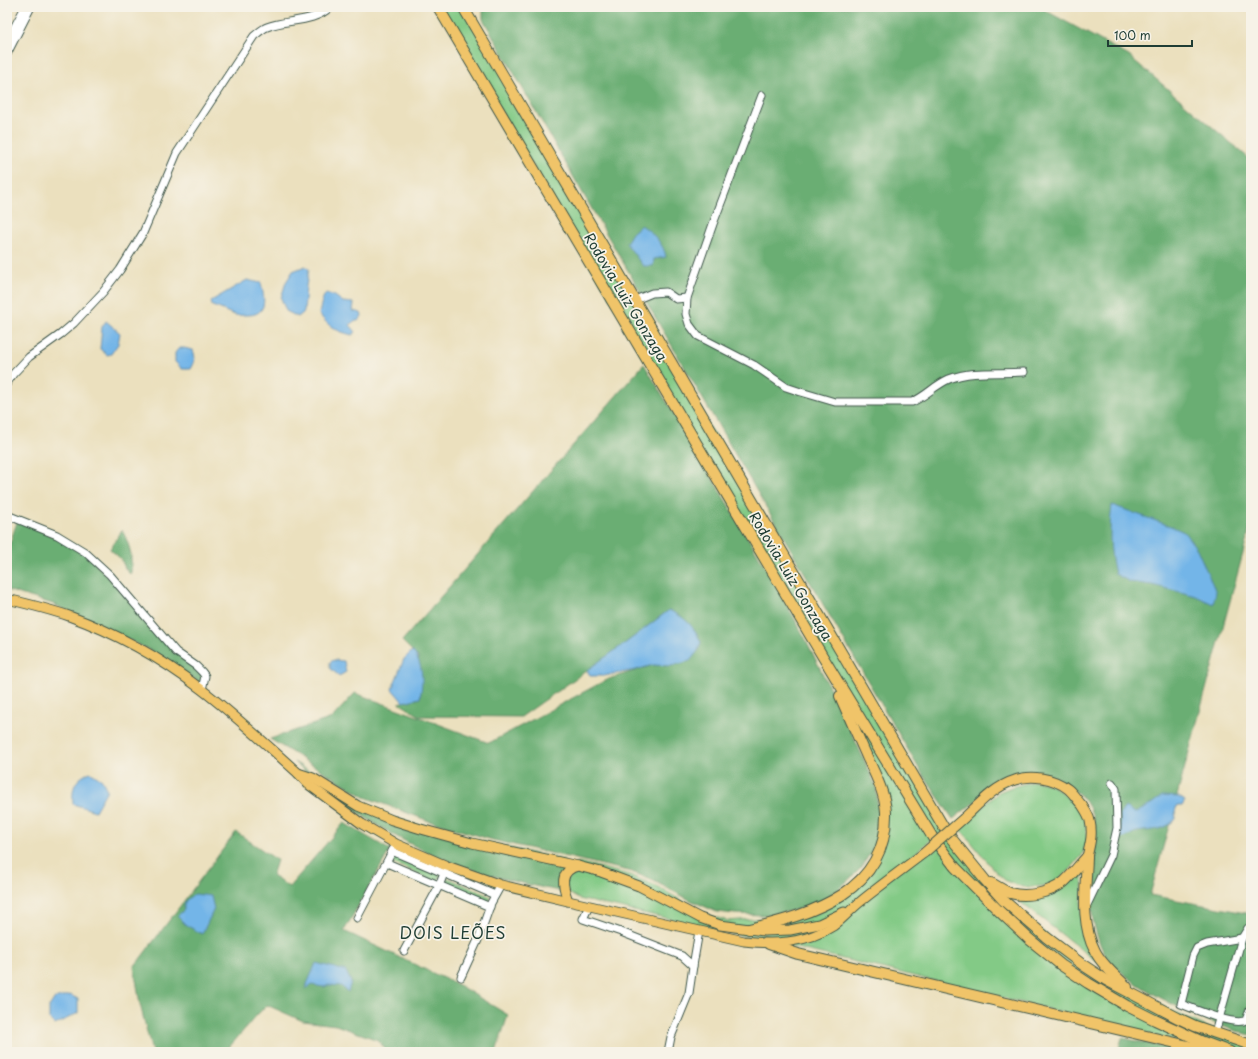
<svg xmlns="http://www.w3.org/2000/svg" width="1258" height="1059" font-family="'Playpen Sans',sans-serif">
  <rect width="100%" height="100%" fill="#f7f3e8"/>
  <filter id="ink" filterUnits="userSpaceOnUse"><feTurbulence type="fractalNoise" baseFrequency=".025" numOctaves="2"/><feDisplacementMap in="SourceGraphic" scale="8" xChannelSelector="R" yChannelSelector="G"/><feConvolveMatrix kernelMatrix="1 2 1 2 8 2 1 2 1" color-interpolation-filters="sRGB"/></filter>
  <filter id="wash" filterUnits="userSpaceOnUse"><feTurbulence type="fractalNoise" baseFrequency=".012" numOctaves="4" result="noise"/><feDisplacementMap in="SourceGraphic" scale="16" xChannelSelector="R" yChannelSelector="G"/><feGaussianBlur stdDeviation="0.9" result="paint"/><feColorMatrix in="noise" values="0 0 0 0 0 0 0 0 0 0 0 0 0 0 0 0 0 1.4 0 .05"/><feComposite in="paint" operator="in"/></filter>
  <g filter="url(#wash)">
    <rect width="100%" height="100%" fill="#ebe0be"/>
    <g fill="#83ca86" stroke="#51845d">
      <path d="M440,7H463L946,830L933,838L883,881L947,833L1012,908L1106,980L1251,1048V1052H1219C1006,998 794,945 579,899L567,892L563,886L578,862L629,875L656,886L707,915L728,921L791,916L858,884L886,831L880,786L856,718Z"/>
      <path d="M1035,781L1051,785L1061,792L1075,804L1084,818L1088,839L1082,855L1069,871L1054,883L1042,886L1023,887L1006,881L995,871L959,827L999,792L1012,787Z"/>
      <path d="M394,854L440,874V877L437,882L391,862V859Z"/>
      <path d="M1084,866L1081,906L1084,936L1097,962L1014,897L1032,898Z"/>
      <path d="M448,878L491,897L489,901L487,902L446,885L444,884V881Z"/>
    </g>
    <g fill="#6aae73" stroke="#447654">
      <path d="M483,7H1039L1129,56L1251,160V524L1150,895L1251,914V1035C1215,1027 1126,987 1106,956C1095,939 1088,902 1091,883C1094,854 1103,823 1083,798C1077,792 1068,786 1061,781C1046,770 1023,770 1006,778L953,819L921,772L589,204L483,19Z"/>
      <path d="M644,364L776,585L805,638L848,725L876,786L879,818L875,845L861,868L838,890L821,902L792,911L764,915L735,914L717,912L690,900L648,878L629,871L493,840L429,821L365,797L270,739L332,718L355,693L489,743L606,680L653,665L671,666L669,610L627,642L521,717L420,716L399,703L420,698L418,657L402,641Z"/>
      <path d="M18,519L85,552L169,644L200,669L203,685L154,652L53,604L7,590V552Z"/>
      <path d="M122,530C130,545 132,555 131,572L130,574L125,568L121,559L110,549Z"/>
      <path d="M294,762L367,807L414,826L563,860L567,869L564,892C525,884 486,876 449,861C391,839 341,803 294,762Z"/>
      <path d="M344,823L390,850L344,931L460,986L508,1015L496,1052H387L378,1040L336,1025L303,1021L267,1005L256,1016L225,1052H152L140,1004L134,967L236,832L277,860L272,876L289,887Z"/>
      <path d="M1122,1038L1188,1052H1118Z"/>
    </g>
    <g fill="#73b5e8" stroke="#49798e">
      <path d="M641,225C652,232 664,244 666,257L654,259L653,266H643L626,243L632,233Z"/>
      <path d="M305,266L309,269L306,286L304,312L298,317L286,311L281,298L286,282L293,271Z"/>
      <path d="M247,280L261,283C265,300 268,316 245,315C242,315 238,316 235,315C228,313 220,308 212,306L211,301Z"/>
      <path d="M326,293L335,296L343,302L354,303L353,311L361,313L362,316L358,321H354L350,325L356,332L352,335C336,331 329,327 319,314C321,306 321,300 326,293Z"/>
      <path d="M106,321L120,333L118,344L111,354L107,355L100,349L102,327Z"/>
      <path d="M179,348H184L193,350C196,358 195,362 191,369H182L175,362V353Z"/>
      <path d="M1112,505L1173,527L1184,532L1197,549L1216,592L1213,604L1196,596L1152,585L1130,582L1115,574C1109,548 1109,531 1112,505Z"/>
      <path d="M669,610C686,618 693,625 701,642L698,651L690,661L671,666L653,665L636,670L604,676H590L587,670L627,642Z"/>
      <path d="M412,651C424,663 423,682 420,698L403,702L392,689L404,659Z"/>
      <path d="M334,660L344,661L346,672L339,676L330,668V662Z"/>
      <path d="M90,772L102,780L107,790L95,811L73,804C72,787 74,780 90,772Z"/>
      <path d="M1162,796L1179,797L1185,801L1182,806H1177L1175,811L1176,819C1161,832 1155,829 1137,832C1130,833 1130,838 1120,838V814L1125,807L1135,813L1147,807Z"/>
      <path d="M195,894L211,896L214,909L202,934L186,925L177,916L184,910C183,901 188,898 195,894Z"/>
      <path d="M316,963L346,971L351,982L348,992L341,986L329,985L324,987L311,985L305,989Z"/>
      <path d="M70,995L78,999V1013L55,1025L49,1019V1007L54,999Z"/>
    </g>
  </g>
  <g filter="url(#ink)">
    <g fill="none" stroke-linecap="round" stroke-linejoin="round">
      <defs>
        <g id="minor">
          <path d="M7,41L25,7"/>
          <path d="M7,54L31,7"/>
          <path d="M762,95L713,224L687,298L686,314L689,324L698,336L754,365L786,387L801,392L835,402H912C925,397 935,385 949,379C973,370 999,374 1024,372"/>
          <path d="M635,300L652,293L666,292L676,299L687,298"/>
          <path d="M7,383L13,374L29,357L61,334L74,323L103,292L120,270L143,233L177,153L254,36C258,33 262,29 267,27C287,19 314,23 330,7"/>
          <path d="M7,515L57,535L85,552L110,575L169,644L176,652L196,666L202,672L205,676L202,690"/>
          <path d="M392,851L495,895"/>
          <path d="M387,863L490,907"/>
          <path d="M589,906L583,919L621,932L682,956L693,966L689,993L671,1037L668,1052"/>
          <path d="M1086,907L1111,855L1117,828L1116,789L1112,783"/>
          <path d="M357,918L394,848"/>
          <path d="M1242,938L1207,944L1197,948L1193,956L1181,1004C1194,1009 1235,1027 1246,1020L1251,1007"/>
          <path d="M404,951L439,886L445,871"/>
          <path d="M693,966L699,931"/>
          <path d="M461,977L478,940L491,903L501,885"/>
          <path d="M1215,1033L1242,938L1248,928"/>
        </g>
        <g id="major">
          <path d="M7,599C28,604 49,609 69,616C116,633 162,659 201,689C235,715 267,745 298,773L308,784L362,824L396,844L447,866L501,885L568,901L744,941C773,945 807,943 833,926C843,919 851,909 860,902C881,885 903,869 924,853"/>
          <path d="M298,773L313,778L358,806L392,820L421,829L472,843L578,866L601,872L639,886L700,918L720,925L764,931L790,930L819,924L844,912"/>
          <path d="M964,818C979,804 995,786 1015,780C1031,774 1054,778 1068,789C1073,793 1077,800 1082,805C1085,810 1089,815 1090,821C1093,834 1090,844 1087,857"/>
          <path d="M568,901C563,887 558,871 578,866"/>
        </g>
        <g id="highway">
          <path d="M438,7L823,657L933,838L955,867L998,910L1029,939L1061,965L1088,983L1127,1006L1155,1020L1203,1042L1230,1052"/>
          <path d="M463,7L947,833L985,880L1003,900L1046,937L1083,965L1106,980L1178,1018L1195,1026L1251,1045"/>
          <path d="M1087,857C1086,888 1080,922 1095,951C1102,965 1116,976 1127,987"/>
          <path d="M991,883C997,886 1004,891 1010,893C1027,898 1050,893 1064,882C1072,875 1079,865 1087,857"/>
          <path d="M749,929C812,914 888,892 886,812C885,793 875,774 867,757C858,737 849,716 840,696"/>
          <path d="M769,944L798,954L1214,1052"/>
        </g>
      </defs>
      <use href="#minor" stroke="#3e5549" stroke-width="9"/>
      <use href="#major" stroke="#3e5549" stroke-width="11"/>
      <use href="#highway" stroke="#3e5549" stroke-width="12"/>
      <use href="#minor" stroke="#fff" stroke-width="7"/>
      <use href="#major" stroke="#f0c469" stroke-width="9"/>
      <use href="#highway" stroke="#f0c469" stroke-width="10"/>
      <defs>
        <path id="major-bridge" d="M924,853L964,818"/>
      </defs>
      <use href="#major-bridge" stroke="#3e5549" stroke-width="11" stroke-linecap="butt"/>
      <use href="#major-bridge" stroke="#f0c469" stroke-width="9"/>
    </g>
  </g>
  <g text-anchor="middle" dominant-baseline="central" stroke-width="3.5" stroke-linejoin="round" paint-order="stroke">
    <g font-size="14" fill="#1f3d34" stroke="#f7f3e8">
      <text transform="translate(626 297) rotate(59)">Rodovia Luiz Gonzaga</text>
      <text transform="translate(791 576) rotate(59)">Rodovia Luiz Gonzaga</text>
    </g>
    <g font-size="16" letter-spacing="1" fill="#1f3d34" stroke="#f7f3e8">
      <text x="453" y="932">DOIS LEÕES</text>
    </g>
  </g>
  <rect width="1258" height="1059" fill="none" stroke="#f7f3e8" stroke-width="24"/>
  <path d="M1108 40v6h84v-6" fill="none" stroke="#1f3d34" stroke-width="2"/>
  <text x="1114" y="40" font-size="12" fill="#1f3d34" stroke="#f7f3e8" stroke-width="3" paint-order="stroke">100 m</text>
</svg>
